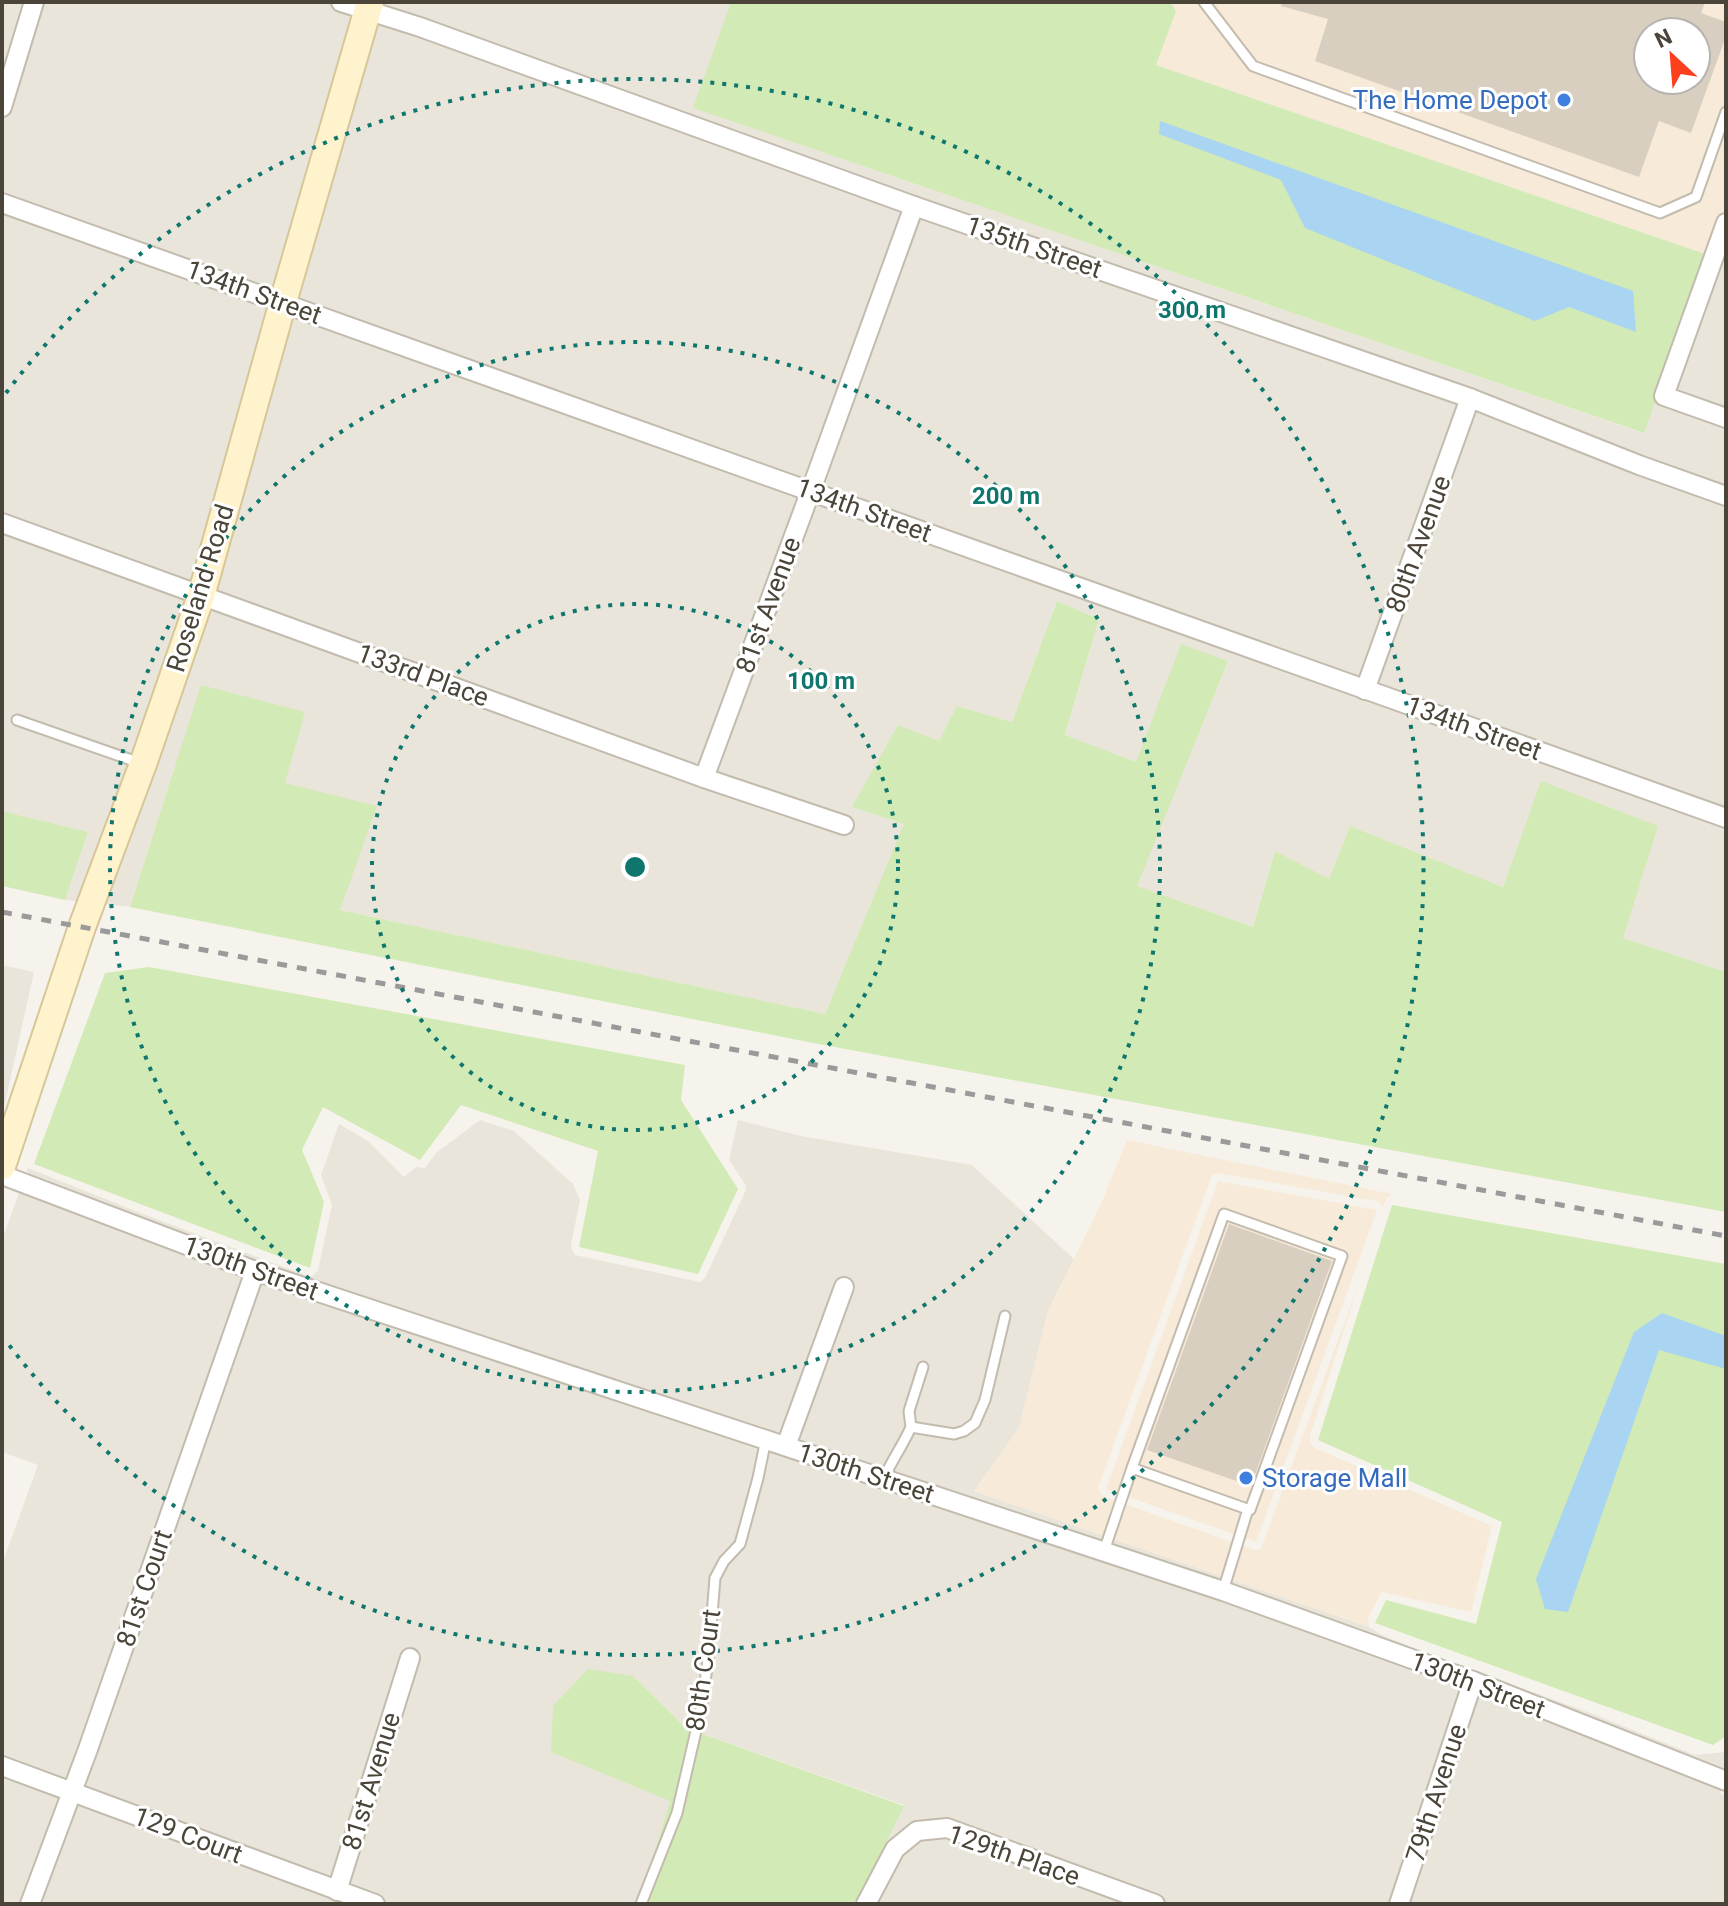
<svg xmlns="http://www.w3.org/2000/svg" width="1728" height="1906" font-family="Roboto,sans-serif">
  <rect width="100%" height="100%" fill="#f6f3ec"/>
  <g fill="#eae5da">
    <path d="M2,2H731L694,108L1643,433L1726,205V972L1623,938L1541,782L1503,887L1350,826L1329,880L1275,851L1253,927L1136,886L1228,661L1181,645L1137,762L1065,736L1099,619L1057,601L1012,722L958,706L939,741L852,807L905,824L825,1014L340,910L285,783L201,686L130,907L65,900L88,832L2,811Z"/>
    <path d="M2,965L34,972L2,1117Z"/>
    <path d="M480,1120L514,1131L573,1184L580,1200L571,1245L572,1250L575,1255L700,1282L705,1278L746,1190L745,1184L729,1160L738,1120L801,1136L972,1165L1074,1259L1048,1311L1019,1428L974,1491L1369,1627L1382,1635L1428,1654L1593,1714L1695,1755L1726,1752V1776L1720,1793L1726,1796V1904H856L904,1805L686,1728L633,1676L670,1801L639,1904H2V1564L38,1465L2,1452V1240L28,1168L143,1214L308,1276H313L318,1270L332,1205L321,1175L339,1124L368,1141L404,1177L416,1167L425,1168L436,1153Z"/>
  </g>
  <g fill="#f7ead8" fill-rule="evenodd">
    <path d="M1170,2H1726V205L1708,255L1156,65L1176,11ZM1648,32H1696V80H1648Z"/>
    <path d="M1127,1140L1392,1194L1386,1199L1383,1206L1377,1201L1218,1173L1212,1175L1098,1488L1100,1493L1105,1497L1254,1550L1261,1549L1359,1283L1310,1436V1442L1315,1448L1492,1526L1471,1612L1382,1592L1379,1596L1368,1618L1369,1627L974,1491L1019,1428L1048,1311L1101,1204Z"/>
    <path d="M1218,1181L1377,1210L1256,1542L1106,1489Z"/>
  </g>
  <g fill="#d2eab5">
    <path d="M731,2H1170L1176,11L1156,65L1708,255L1644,433L693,108Z"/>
    <path d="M1057,601L1099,619L1065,735L1136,762L1181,644L1228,661L1137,886L1253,927L1275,851L1329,879L1350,826L1503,887L1541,781L1658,826L1623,938L1726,972V1212L813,1043L130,907L201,685L305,712L285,783L377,806L340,910L825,1014L904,824L852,807L898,725L939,741L957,706L1012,722Z"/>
    <path d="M2,811L88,832L65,900L2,886Z"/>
    <path d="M149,967L685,1065L681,1100L738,1189L698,1274L579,1247L598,1151L461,1105L420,1160L323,1107L302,1150L324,1202L310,1268L34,1164L105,973Z"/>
    <path d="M1392,1205L1726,1264V1736L1713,1745L1375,1623L1386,1600L1476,1624L1502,1522L1318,1440Z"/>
    <path d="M588,1669L633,1676L686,1728L904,1806L856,1904H639L670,1801L551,1752L553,1706Z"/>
  </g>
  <g fill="#a9d4f2">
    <path d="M1160,121L1633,291L1636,332L1569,307L1535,321L1305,228L1281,180L1159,134Z"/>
    <path d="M1662,1313L1726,1336V1369L1659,1350L1568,1612L1545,1609L1536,1579L1634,1332Z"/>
  </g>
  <g fill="#d8cfc1" fill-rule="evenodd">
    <path d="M1282,2H1705L1701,13L1726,22V36L1691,133L1659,121L1639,177L1315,61L1328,19L1281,6ZM1648,32H1696V80H1648Z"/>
    <path d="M1229,1224L1332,1261L1251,1486L1147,1450Z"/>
  </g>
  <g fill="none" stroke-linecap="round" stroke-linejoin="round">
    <defs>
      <g id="service">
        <path d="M1204,2L1253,66L1660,213L1696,197L1726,112"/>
        <path d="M17,720L140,763"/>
        <path d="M911,1427L909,1411L923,1367"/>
        <path d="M884,1478C892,1460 903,1445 911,1427L954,1434L964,1431L975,1423L985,1400L1005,1316"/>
        <path d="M1104,1551L1132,1468L1224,1214L1342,1256L1250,1510L1132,1468"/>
        <path d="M1223,1591L1248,1509"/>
        <path d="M641,1904L677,1813L702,1705L709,1652L715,1578L724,1561L740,1544L758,1478L766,1439"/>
      </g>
      <g id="minor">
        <path d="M341,2L420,27L914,206L1470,398L1639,465L1726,496"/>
        <path d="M2,107L34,2"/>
        <path d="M2,203L1726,818"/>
        <path d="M1726,223L1664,396L1726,418"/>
        <path d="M2,523L704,778L844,825"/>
        <path d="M1365,690L1470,398"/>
        <path d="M704,778L811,490L914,206"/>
        <path d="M2,1175L255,1271L1223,1591L1473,1681L1726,1781"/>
        <path d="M786,1446L844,1287"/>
        <path d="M2,1766L375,1904"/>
        <path d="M337,1891L410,1658"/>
        <path d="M30,1904L88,1749L255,1271"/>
        <path d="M866,1904L895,1849L917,1831L947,1828L1155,1904"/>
        <path d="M1399,1904L1473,1681"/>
      </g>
      <path id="secondary" d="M2,1166L82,927L143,764L201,596L283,302L370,2"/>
    </defs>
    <use href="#service" stroke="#c2bbae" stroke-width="13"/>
    <use href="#minor" stroke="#c2bbae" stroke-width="22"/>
    <use href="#secondary" stroke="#d6c79b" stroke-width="30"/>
    <use href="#service" stroke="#fff" stroke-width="9"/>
    <use href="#minor" stroke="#fff" stroke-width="18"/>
    <use href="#secondary" stroke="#fff3cd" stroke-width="26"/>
    <path stroke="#9a9a9a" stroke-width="5" stroke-dasharray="10 10" stroke-linecap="butt" d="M2,912L1726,1236"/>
  </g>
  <g fill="none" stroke="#0f766e" stroke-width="4" stroke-dasharray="4 8">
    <circle cx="635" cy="867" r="263"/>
    <circle cx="635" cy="867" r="525"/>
    <path d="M6 393A788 788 0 1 1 6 1341"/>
  </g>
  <g fill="#3f7fe0" stroke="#fff" stroke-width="3">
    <circle cx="1564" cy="100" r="8"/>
    <circle cx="1246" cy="1478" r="8"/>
  </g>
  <g text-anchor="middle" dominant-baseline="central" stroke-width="6" stroke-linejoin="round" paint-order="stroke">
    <g font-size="26" fill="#366cbe" stroke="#fff" text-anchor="end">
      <text x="1548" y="100">The Home Depot</text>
      <text x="1262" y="1478" text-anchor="start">Storage Mall</text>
    </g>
    <g font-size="26" fill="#4b4439" stroke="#fff">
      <text transform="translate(1034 247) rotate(19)">135th Street</text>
      <text transform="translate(254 292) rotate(20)">134th Street</text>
      <text transform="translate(864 510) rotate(20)">134th Street</text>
      <text transform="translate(1418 544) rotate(-70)">80th Avenue</text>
      <text transform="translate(200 588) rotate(-73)">Roseland Road</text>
      <text transform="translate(768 605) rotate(-70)">81st Avenue</text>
      <text transform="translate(423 675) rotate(20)">133rd Place</text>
      <text transform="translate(1474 728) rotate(20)">134th Street</text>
      <text transform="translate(251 1268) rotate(20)">130th Street</text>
      <text transform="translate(866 1473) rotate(18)">130th Street</text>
      <text transform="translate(144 1588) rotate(-71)">81st Court</text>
      <text transform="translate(703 1670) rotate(-82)">80th Court</text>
      <text transform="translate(1478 1685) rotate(21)">130th Street</text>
      <text transform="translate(371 1781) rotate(-73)">81st Avenue</text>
      <text transform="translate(1436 1793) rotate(-72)">79th Avenue</text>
      <text transform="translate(188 1835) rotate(21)">129 Court</text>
      <text transform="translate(1014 1855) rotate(19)">129th Place</text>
    </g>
  </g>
  <circle cx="635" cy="867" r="12" fill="#0f766e" stroke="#fff" stroke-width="4"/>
  <g font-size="24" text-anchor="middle" font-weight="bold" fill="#0f766e" stroke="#fff" stroke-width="6" stroke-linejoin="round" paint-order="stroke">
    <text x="1192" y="318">300 m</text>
    <text x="1006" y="504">200 m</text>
    <text x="821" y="689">100 m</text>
  </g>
  <rect width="1728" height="1906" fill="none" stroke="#4b4439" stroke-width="8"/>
  <g transform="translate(1672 56) rotate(334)"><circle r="38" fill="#ffffff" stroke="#b7b4b0" stroke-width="2"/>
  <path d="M0-6L14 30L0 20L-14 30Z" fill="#fc3f1d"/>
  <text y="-12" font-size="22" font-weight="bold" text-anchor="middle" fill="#4b4439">N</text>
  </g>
</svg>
